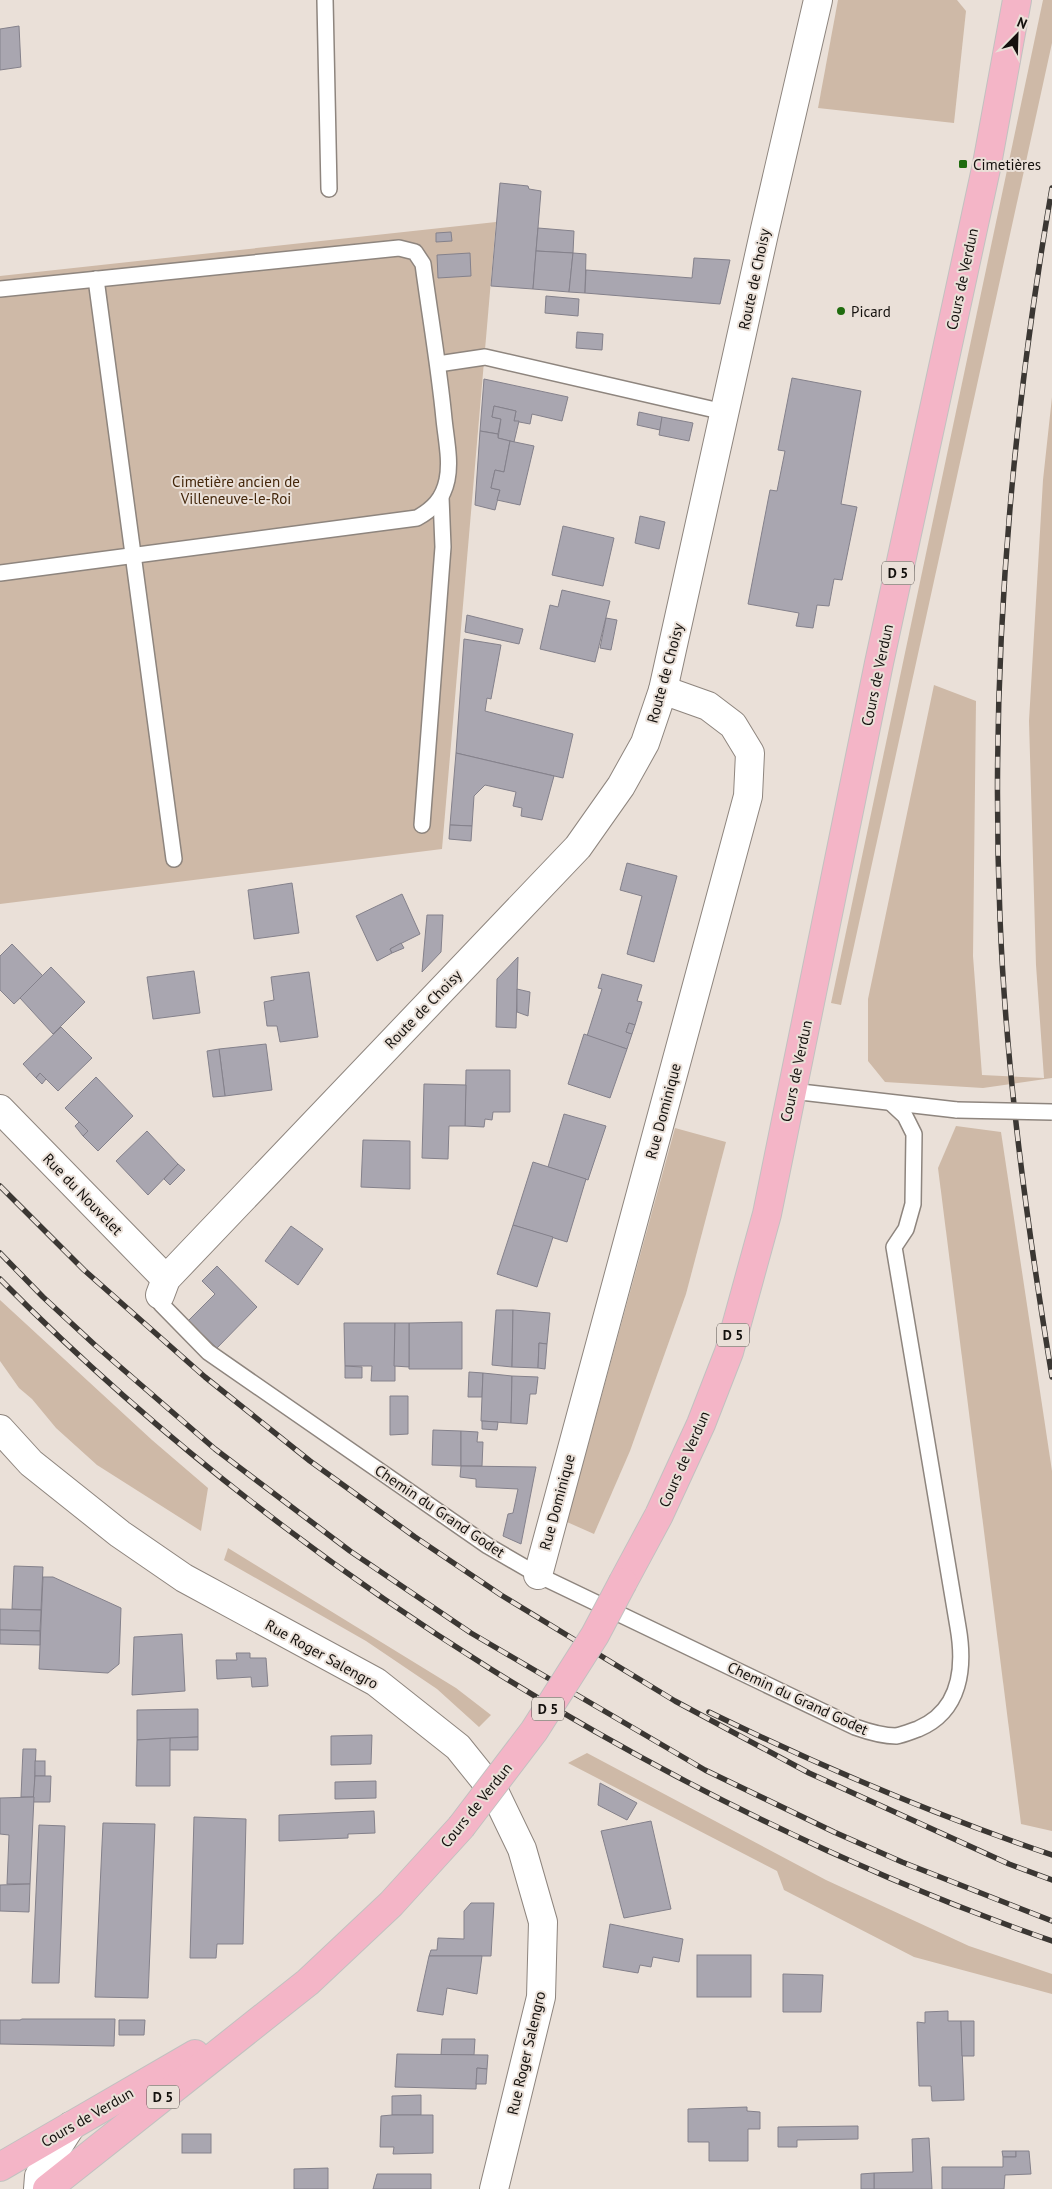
<svg xmlns="http://www.w3.org/2000/svg" width="1052" height="2189" font-family="'PT Sans',sans-serif">
  <rect width="100%" height="100%" fill="#eae0d8"/>
  <g fill="#ceb9a7">
    <path d="M838,0H957L966,11L954,123L818,108Z"/>
    <path d="M1043,0H1052V43L841,1005L831,1003Z"/>
    <path d="M496,222L442,849L0,904V276Z"/>
    <path d="M1052,397V1078L983,1088L885,1082L868,1061V999L934,685L976,701L973,956L982,1075L1044,1078L1036,965L1029,721L1043,480Z"/>
    <path d="M956,1126L1001,1132L1052,1471V1831L1021,1824L938,1168Z"/>
    <path d="M675,1128L726,1142L686,1294L630,1451L594,1534L567,1522Z"/>
    <path d="M0,1300L152,1440L208,1488L201,1531L97,1465L56,1428L32,1399L19,1388L0,1361Z"/>
    <path d="M228,1548L456,1688L491,1715L479,1727L437,1689L366,1641L224,1560Z"/>
    <path d="M587,1753L826,1880L969,1946L1052,1974V1994L914,1957L784,1890L777,1871L568,1763Z"/>
  </g>
  <g fill="#a9a6b0" stroke="#84818b">
    <path d="M19,26L21,67L0,70V29Z"/>
    <path d="M500,183L528,186L529,189L541,191L533,289L491,286Z"/>
    <path d="M538,228L574,231L573,253L536,251Z"/>
    <path d="M451,232L452,241L436,242V233Z"/>
    <path d="M536,251L573,253L569,292L533,289Z"/>
    <path d="M470,253L471,276L438,278L437,255Z"/>
    <path d="M573,253L586,254L585,293L569,292Z"/>
    <path d="M694,258L730,260L720,304L585,293L586,270L692,278Z"/>
    <path d="M546,296L579,299L578,316L545,313Z"/>
    <path d="M577,332L603,334L602,350L576,348Z"/>
    <path d="M792,378L861,391L841,504L857,507L842,580L834,579L829,606L817,605L813,628L796,626L799,613L748,604L770,490L777,491L785,451L778,450Z"/>
    <path d="M484,379L568,397L562,421L532,414L530,424L514,421L516,411L494,406L492,417L501,419L498,434L480,431Z"/>
    <path d="M494,406L516,411L514,421H519L514,442L498,438L501,419L492,417Z"/>
    <path d="M639,412L662,417L660,430L637,425Z"/>
    <path d="M662,417L693,423L689,441L659,435Z"/>
    <path d="M480,431L498,434V438L510,441L504,472L495,470L491,488L500,490L495,510L475,505Z"/>
    <path d="M510,441L534,446L520,505L497,500L500,490L491,488L495,470L504,472Z"/>
    <path d="M640,516L665,522L659,549L635,543Z"/>
    <path d="M563,526L614,538L603,586L552,575Z"/>
    <path d="M562,590L610,601L595,662L540,649L550,605L558,607Z"/>
    <path d="M467,615L523,629L519,644L465,632Z"/>
    <path d="M606,618L617,620L611,650L600,648Z"/>
    <path d="M464,639L501,645L491,699L487,698L485,711L573,734L563,778L456,753Z"/>
    <path d="M456,753L554,776L542,820L521,816L522,808L513,806L516,792L485,785L474,796L472,826L450,825Z"/>
    <path d="M450,825L472,826L471,841L449,839Z"/>
    <path d="M627,863L677,876L654,962L627,954L642,896L620,890Z"/>
    <path d="M292,883L299,933L254,939L248,890Z"/>
    <path d="M402,894L420,934L390,949L392,953L377,961L356,916Z"/>
    <path d="M427,915H443L441,952L422,972Z"/>
    <path d="M401,943L404,948L392,953L390,949Z"/>
    <path d="M12,944L43,976L14,1004L0,990V956Z"/>
    <path d="M518,957L516,1028L496,1027L497,979Z"/>
    <path d="M51,967L85,1002L53,1034L20,998Z"/>
    <path d="M194,971L200,1013L153,1019L147,977Z"/>
    <path d="M309,972L318,1037L280,1042L277,1026H267L264,1002L274,1000L271,977Z"/>
    <path d="M602,974L642,985L637,1001L642,1002L635,1025L629,1023L626,1032L632,1034L627,1049L587,1036L602,989L598,988Z"/>
    <path d="M517,989L530,992L528,1016L517,1012Z"/>
    <path d="M629,1023L635,1025L632,1034L626,1032Z"/>
    <path d="M61,1027L92,1058L58,1091L40,1073L36,1078L23,1064Z"/>
    <path d="M584,1034L627,1049L610,1098L568,1084Z"/>
    <path d="M266,1044L272,1090L225,1096L219,1049Z"/>
    <path d="M219,1049L225,1096L213,1097L207,1051Z"/>
    <path d="M466,1070H510V1112H493L492,1120L485,1119L484,1127L465,1126Z"/>
    <path d="M40,1073L46,1079L42,1084L36,1078Z"/>
    <path d="M96,1077L133,1116L98,1151L83,1136L88,1131L65,1108Z"/>
    <path d="M424,1084L466,1085L465,1126H449L448,1159L422,1158Z"/>
    <path d="M564,1114L606,1126L588,1180L548,1167Z"/>
    <path d="M79,1122L88,1131L83,1136L75,1126Z"/>
    <path d="M147,1131L178,1164L148,1195L116,1161Z"/>
    <path d="M363,1140L410,1141V1189L361,1187Z"/>
    <path d="M533,1162L586,1179L567,1242L513,1225Z"/>
    <path d="M178,1164L185,1170L170,1185L164,1179Z"/>
    <path d="M513,1225L553,1237L537,1287L497,1274Z"/>
    <path d="M291,1226L323,1249L298,1285L265,1261Z"/>
    <path d="M217,1266L257,1307L217,1348L188,1321L215,1294L202,1281Z"/>
    <path d="M496,1310H513L512,1367L492,1365Z"/>
    <path d="M513,1310L550,1313L547,1344L539,1343L538,1368L512,1367Z"/>
    <path d="M462,1322V1369H409V1323Z"/>
    <path d="M344,1323H395V1381H371L372,1366H345Z"/>
    <path d="M395,1323H409V1367L394,1366Z"/>
    <path d="M539,1343L547,1344L545,1369L538,1368Z"/>
    <path d="M345,1366L362,1367V1378H345Z"/>
    <path d="M469,1372L483,1373L482,1397H468Z"/>
    <path d="M483,1373L512,1376L511,1423L481,1421Z"/>
    <path d="M512,1376L538,1377L536,1394H530L527,1424L511,1423Z"/>
    <path d="M390,1396H408V1434L390,1435Z"/>
    <path d="M482,1421L498,1422L497,1430L482,1429Z"/>
    <path d="M433,1430L461,1431V1466L432,1465Z"/>
    <path d="M461,1431L478,1432L477,1442H483L482,1466H461Z"/>
    <path d="M461,1466L536,1467L521,1544L503,1536L508,1514L513,1513L518,1489L476,1487V1479L460,1477Z"/>
    <path d="M14,1566L43,1567L41,1610L12,1609Z"/>
    <path d="M43,1577H53L121,1608L119,1664L108,1673L39,1669Z"/>
    <path d="M0,1609L41,1610L40,1631L0,1630Z"/>
    <path d="M0,1630L40,1631V1645L0,1644Z"/>
    <path d="M182,1634L185,1691L132,1695L134,1637Z"/>
    <path d="M236,1653H250V1658H266L268,1686L252,1687L251,1677L217,1679L216,1660H237Z"/>
    <path d="M198,1709V1737L137,1740V1710Z"/>
    <path d="M372,1735L371,1764L331,1765V1736Z"/>
    <path d="M198,1737V1750H169L170,1738Z"/>
    <path d="M170,1738V1786H136L137,1740Z"/>
    <path d="M23,1749H36L34,1797H21Z"/>
    <rect x="35" y="1761" width="10" height="15"/>
    <path d="M35,1776H51L50,1802H33Z"/>
    <path d="M376,1781V1798L335,1799V1782Z"/>
    <path d="M600,1783L637,1803L627,1820L598,1805Z"/>
    <path d="M34,1797L30,1884H7L9,1835L0,1834V1798Z"/>
    <path d="M374,1811L375,1833L348,1834V1838L279,1841V1815Z"/>
    <path d="M194,1817L246,1819L243,1944H217L216,1958H190Z"/>
    <path d="M651,1821L671,1909L624,1918L601,1831Z"/>
    <path d="M103,1823L155,1824L148,1998L95,1997Z"/>
    <path d="M39,1825L65,1826L59,1983H32Z"/>
    <path d="M30,1884L29,1912L0,1911V1885Z"/>
    <path d="M471,1903H494L491,1956H429L431,1950H437L438,1938L464,1939V1911Z"/>
    <path d="M610,1924L683,1939L679,1962L653,1957L651,1967L640,1965L638,1973L603,1967Z"/>
    <rect x="697" y="1955" width="54" height="42"/>
    <path d="M429,1956H482L477,1994L447,1988L443,2015L417,2011Z"/>
    <path d="M783,1974L823,1975L821,2012H783Z"/>
    <path d="M948,2011V2021H961L964,2100L932,2101L931,2086H919L917,2022L925,2023V2012Z"/>
    <path d="M22,2019H115L114,2046L0,2044V2020H20Z"/>
    <path d="M119,2020H145L144,2035H119Z"/>
    <path d="M961,2021H974V2056H962Z"/>
    <path d="M442,2039H475L474,2055H441Z"/>
    <path d="M397,2054L488,2055L487,2069L477,2068L476,2089L395,2087Z"/>
    <path d="M477,2068L487,2069L486,2084H476Z"/>
    <path d="M421,2095V2115H392V2096Z"/>
    <path d="M747,2107V2111L760,2112V2129H748V2161H709V2142H688V2109Z"/>
    <path d="M392,2115H433V2153L393,2154L394,2147H380L381,2116Z"/>
    <path d="M858,2126V2139L797,2140V2147H778V2127Z"/>
    <rect x="182" y="2134" width="29" height="19"/>
    <path d="M929,2138L932,2189H874V2173L913,2172L912,2139Z"/>
    <path d="M1002,2151H1016V2157H1003Z"/>
    <path d="M1016,2151H1029L1031,2174L1005,2175L1004,2189H942V2167H1003V2157H1016Z"/>
    <path d="M328,2168V2189H294V2169Z"/>
    <path d="M874,2173V2189H861V2174Z"/>
    <path d="M377,2174H431V2189H373Z"/>
  </g>
  <g fill="none" stroke-linecap="round" stroke-linejoin="round">
    <defs>
      <g id="lane">
        <path d="M325,0L329,189"/>
        <path d="M96,279L174,859"/>
        <path d="M0,289L399,248L415,252L423,264C430,316 439,367 444,419C446,439 451,461 447,480C443,499 433,509 417,518L0,573"/>
        <path d="M438,364L485,357L724,412"/>
        <path d="M422,825L443,547L441,497"/>
        <path d="M792,1091L957,1110"/>
        <path d="M160,1295L161,1304L208,1352L488,1546L538,1575L855,1727C869,1732 882,1736 896,1736C903,1735 912,1731 918,1729C961,1711 965,1667 958,1627L894,1247L906,1229L913,1204L914,1134L905,1116L891,1103"/>
      </g>
      <g id="street">
        <path d="M0,1109L166,1279"/>
        <path d="M160,1295L166,1279L578,847L621,786L645,743L663,690L765,229L818,0"/>
        <path d="M0,1429L31,1463L120,1534L184,1578L376,1682L458,1747L495,1793L522,1849L543,1922L541,1997L494,2189"/>
        <path d="M538,1575L748,796L750,753L733,725L708,706L663,690"/>
        <path d="M38,2189L39,2176L71,2126"/>
      </g>
      <g id="primary">
        <path d="M623,1582L659,1515L701,1424L729,1352L767,1214L879,663L987,164L1017,0"/>
        <path d="M0,2167L195,2054"/>
        <path d="M47,2189L308,1982L391,1904L461,1827"/>
      </g>
    </defs>
    <use href="#lane" stroke="#8e857e" stroke-width="18"/>
    <use href="#street" stroke="#8e857e" stroke-width="30"/>
    <use href="#primary" stroke="#c2c1c0" stroke-width="30"/>
    <use href="#lane" stroke="#fff" stroke-width="15"/>
    <use href="#street" stroke="#fff" stroke-width="28"/>
    <use href="#primary" stroke="#f4b5c7" stroke-width="28"/>
    <defs>
      <g id="rail">
        <path d="M1052,188C1010,429 990,673 1000,918C1006,1071 1027,1225 1052,1377"/>
        <path d="M0,1186L84,1270L205,1377L310,1461L415,1537L501,1595L675,1701L809,1773L1009,1864L1052,1880"/>
        <path d="M0,1253L43,1297L96,1346L215,1449L350,1551L471,1633L705,1770L834,1832L902,1862L1052,1921"/>
        <path d="M0,1279C287,1569 667,1806 1052,1941"/>
        <path d="M709,1712C820,1766 935,1815 1052,1855"/>
      </g>
    </defs>
    <use href="#rail" stroke="#3b3733" stroke-width="5.5"/>
    <use href="#rail" stroke="#eae0d8" stroke-width="4" stroke-dasharray="11" stroke-linecap="butt"/>
    <defs>
      <path id="lane-bridge" d="M957,1110L1052,1112"/>
      <path id="primary-bridge" d="M461,1827L534,1731L595,1635L623,1582"/>
    </defs>
    <use href="#lane-bridge" stroke="#8e857e" stroke-width="18" stroke-linecap="butt"/>
    <use href="#primary-bridge" stroke="#c2c1c0" stroke-width="30" stroke-linecap="butt"/>
    <use href="#lane-bridge" stroke="#fff" stroke-width="15"/>
    <use href="#primary-bridge" stroke="#f4b5c7" stroke-width="28"/>
  </g>
  <g fill="#1f6c0e" stroke="#eae0d8" stroke-width="2">
    <rect x="958" y="159" width="10" height="10" rx="2.5"/>
    <circle cx="841" cy="311" r="5"/>
  </g>
  <g text-anchor="middle" dominant-baseline="central" stroke-width="4" stroke-linejoin="round" paint-order="stroke">
    <g fill="#eae0d8" stroke="#544f4b" stroke-width="1">
      <rect x="882" y="561.5" width="32" height="23" rx="4"/>
      <rect x="717" y="1323.5" width="32" height="23" rx="4"/>
      <rect x="532" y="1697.5" width="32" height="23" rx="4"/>
      <rect x="147" y="2085.5" width="32" height="23" rx="4"/>
    </g>
    <g font-size="14" font-weight="bold" fill="#14110e">
      <text x="898" y="573">D 5</text>
      <text x="733" y="1335">D 5</text>
      <text x="548" y="1709">D 5</text>
      <text x="163" y="2097">D 5</text>
    </g>
    <g font-size="15" fill="#14110e" stroke="#eae0d8" text-anchor="start">
      <text x="973" y="164">Cimetières</text>
      <text x="851" y="311">Picard</text>
    </g>
    <g font-size="15" fill="#14110e" stroke="#eae0d8">
      <text transform="translate(754 279) rotate(-78)">Route de Choisy</text>
      <text transform="translate(962 279) rotate(-78)">Cours de Verdun</text>
      <text transform="translate(665 673) rotate(-75)">Route de Choisy</text>
      <text transform="translate(877 675) rotate(-78)">Cours de Verdun</text>
      <text transform="translate(423 1009) rotate(-46)">Route de Choisy</text>
      <text transform="translate(796 1071) rotate(-78)">Cours de Verdun</text>
      <text transform="translate(663 1111) rotate(-75)">Rue Dominique</text>
      <text transform="translate(83 1194) rotate(46)">Rue du Nouvelet</text>
      <text transform="translate(684 1459) rotate(-66)">Cours de Verdun</text>
      <text transform="translate(557 1502) rotate(-75)">Rue Dominique</text>
      <text transform="translate(440 1511) rotate(34)">Chemin du Grand Godet</text>
      <text transform="translate(322 1654) rotate(29)">Rue Roger Salengro</text>
      <text transform="translate(798 1698) rotate(25)">Chemin du Grand Godet</text>
      <text transform="translate(476 1805) rotate(-51)">Cours de Verdun</text>
      <text transform="translate(526 2053) rotate(-77)">Rue Roger Salengro</text>
      <text transform="translate(87 2117) rotate(-30)">Cours de Verdun</text>
    </g>
    <g font-size="15" fill="#43260a" stroke="#eae0d8">
      <text x="236" y="481">Cimetière ancien de<tspan x="236" dy="17">Villeneuve-le-Roi</tspan></text>
    </g>
  </g>
  <g transform="translate(1017 35) rotate(23)" stroke="#eae0d8" stroke-width="4" paint-order="stroke">
  <path d="M0-4L9 19L0 12L-9 19Z" fill="#14110e"/>
  <text y="-8" font-size="14" font-weight="bold" text-anchor="middle" fill="#14110e">N</text>
  </g>
</svg>
